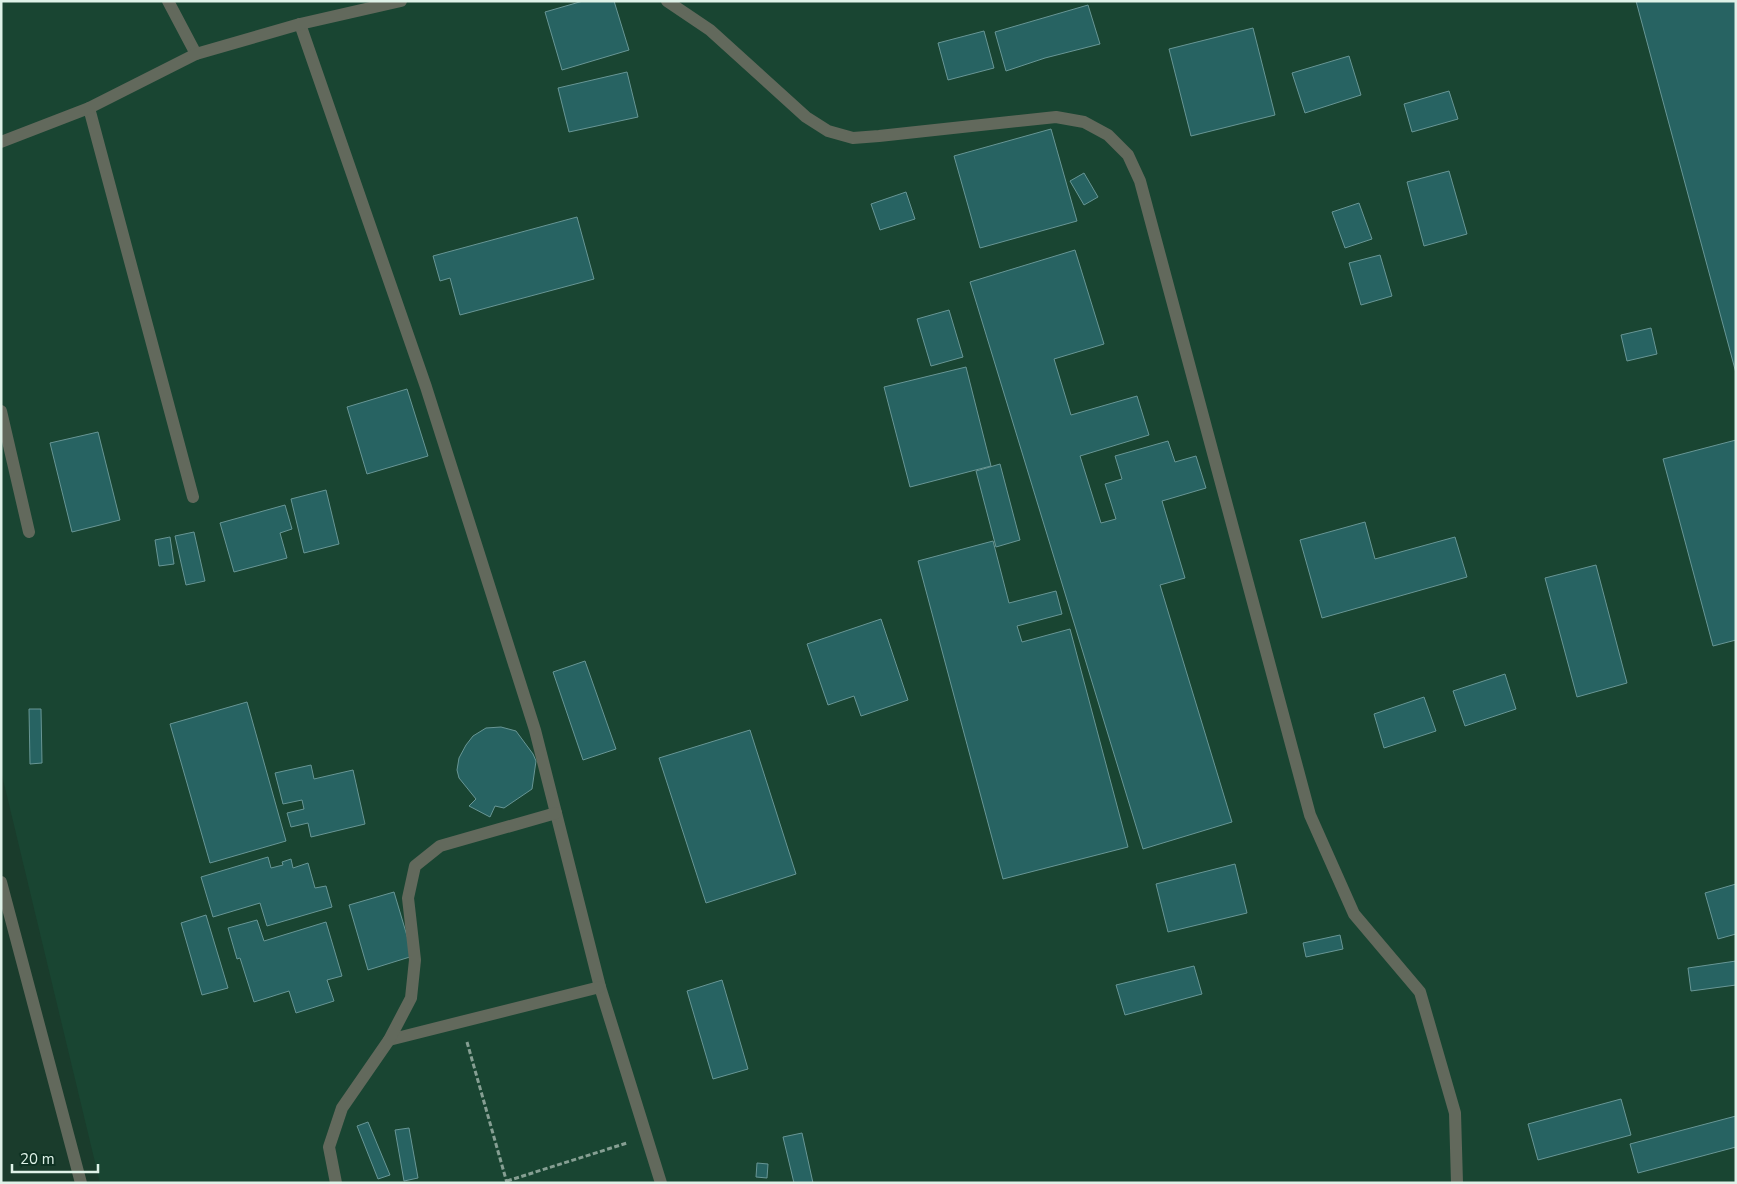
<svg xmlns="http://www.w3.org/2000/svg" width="1737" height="1184" font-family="'Nunito Sans',sans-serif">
  <rect width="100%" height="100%" fill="#1a3c2c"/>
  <path fill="#194532" d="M1,1H1736V1183H100L1,771Z"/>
  <g fill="#276362" stroke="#689695">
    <path d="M583,1H614L629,50L562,70L545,12Z"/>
    <path d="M1636,1H1736V373Z"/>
    <path d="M1088,5L1100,44L1045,58L1006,71L995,32Z"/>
    <path d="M1253,28L1275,115L1191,136L1169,49Z"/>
    <path d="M984,31L994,68L948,80L938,43Z"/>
    <path d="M1349,56L1361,95L1305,113L1292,73Z"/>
    <path d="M627,72L638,117L569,132L558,88Z"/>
    <path d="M1449,91L1458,119L1412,132L1404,104Z"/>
    <path d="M1051,129L1077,221L980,248L954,156Z"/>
    <path d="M1449,171L1467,234L1424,246L1407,182Z"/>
    <path d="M1084,173L1098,197L1084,205L1070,181Z"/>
    <path d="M906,192L915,219L880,230L871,204Z"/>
    <path d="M1359,203L1372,239L1345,248L1332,212Z"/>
    <path d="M577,217L594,279L460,315L450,278L440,281L433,256Z"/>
    <path d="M1075,250L1104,344L1054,359L1071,415L1137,396L1149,435L1080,456L1101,523L1116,519L1105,484L1122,479L1115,456L1168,441L1175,462L1196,456L1206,488L1162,501L1185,578L1160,585L1232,822L1143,849L970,282Z"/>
    <path d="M1380,255L1392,296L1361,305L1349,263Z"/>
    <path d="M949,310L963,357L931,366L917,319Z"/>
    <path d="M1651,328L1657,354L1627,361L1621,335Z"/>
    <path d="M966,367L991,466L910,487L884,387Z"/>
    <path d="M407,389L428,456L367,474L347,407Z"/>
    <path d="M98,432L120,520L72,532L50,443Z"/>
    <path d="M1736,440V640L1713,646L1663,459Z"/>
    <path d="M1000,464L1020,540L996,547L976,471Z"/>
    <path d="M326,490L339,544L304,553L291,499Z"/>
    <path d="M285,505L292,529L280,533L287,558L234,572L220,523Z"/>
    <path d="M1365,522L1375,559L1455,537L1467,577L1322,618L1300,540Z"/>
    <path d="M194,532L205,581L186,585L175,536Z"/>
    <path d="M170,537L174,564L159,566L155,540Z"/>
    <path d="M993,541L1009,603L1056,591L1062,614L1017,626L1022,642L1070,629L1128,847L1003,879L918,561Z"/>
    <path d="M1596,565L1627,683L1577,697L1545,578Z"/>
    <path d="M881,619L908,700L861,716L854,696L828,705L807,644Z"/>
    <path d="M585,661L616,749L583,760L553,672Z"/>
    <path d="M1505,674L1516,709L1465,726L1453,691Z"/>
    <path d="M1424,697L1436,731L1384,748L1374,714Z"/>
    <path d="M247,702L286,841L210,863L170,724Z"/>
    <path d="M29,709H41L42,763L30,764Z"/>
    <path d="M501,727L516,731L533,754L536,761L532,789L504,808L495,806L490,817L469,806L476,799L459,778L457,770L459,758L466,745L473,736L486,728Z"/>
    <path d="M750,730L796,874L706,903L659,758Z"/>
    <path d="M311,765L314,779L353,770L365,824L311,837L308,823L291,827L287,813L304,809L302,800L283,804L275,773Z"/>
    <path d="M268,857L271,868L283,865L282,862L291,859L293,868L308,863L315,888L326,886L332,907L267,926L260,903L213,917L201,877Z"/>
    <path d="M1235,864L1247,913L1168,932L1156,884Z"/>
    <path d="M1736,884V934L1718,939L1705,893Z"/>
    <path d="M394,892L413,956L368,970L349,905Z"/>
    <path d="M206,915L228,988L202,995L181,923Z"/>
    <path d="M257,920L264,941L326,922L342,976L327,980L334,1001L296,1013L289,991L254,1002L240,958L237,959L228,928Z"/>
    <path d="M1340,935L1343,949L1306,957L1303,943Z"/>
    <path d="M1736,961V985L1691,991L1688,968Z"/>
    <path d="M1194,966L1202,994L1125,1015L1116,985Z"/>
    <path d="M722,980L748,1069L713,1079L687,991Z"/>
    <path d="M1621,1099L1631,1135L1538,1160L1528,1124Z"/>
    <path d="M1736,1116V1147L1638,1173L1630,1144Z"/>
    <path d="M368,1122L390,1175L378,1179L357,1126Z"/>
    <path d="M409,1128L418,1178L404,1181L395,1130Z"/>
    <path d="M802,1133L813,1183H794L783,1137Z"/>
    <path d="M757,1163L768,1164L767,1178L756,1177Z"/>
  </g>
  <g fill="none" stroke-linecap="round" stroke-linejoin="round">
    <g stroke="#869f93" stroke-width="3" stroke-dasharray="5 2.5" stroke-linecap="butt">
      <path d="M467,1042L507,1183"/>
      <path d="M507,1181L627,1143"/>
    </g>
    <g stroke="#62695c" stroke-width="12">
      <path d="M168,1L196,54"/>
      <path d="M667,1L710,30L806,117L828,131L853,138L879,136L1056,117L1084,122L1108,135L1128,155L1140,181L1310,815L1354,914L1420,992L1455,1113L1457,1183"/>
      <path d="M300,24L426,387L535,730L600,987L661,1183"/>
      <path d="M89,108L193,497"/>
      <path d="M1,142L89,108L196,54L300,24L401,1"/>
      <path d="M1,411L29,532"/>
      <path d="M1,882L81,1183"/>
      <path d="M389,1040L600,987"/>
      <path d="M336,1183L329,1147L342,1108L389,1040L411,998L415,960L408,898L415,866L440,846L556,813"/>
    </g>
  </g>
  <rect width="1737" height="1184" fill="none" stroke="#dff2e8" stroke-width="5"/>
  <path d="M12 1164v8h86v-8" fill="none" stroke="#dff2e8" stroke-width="2.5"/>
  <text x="20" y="1164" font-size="15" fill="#dff2e8" stroke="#0f3223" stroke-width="4" paint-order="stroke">20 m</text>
</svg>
